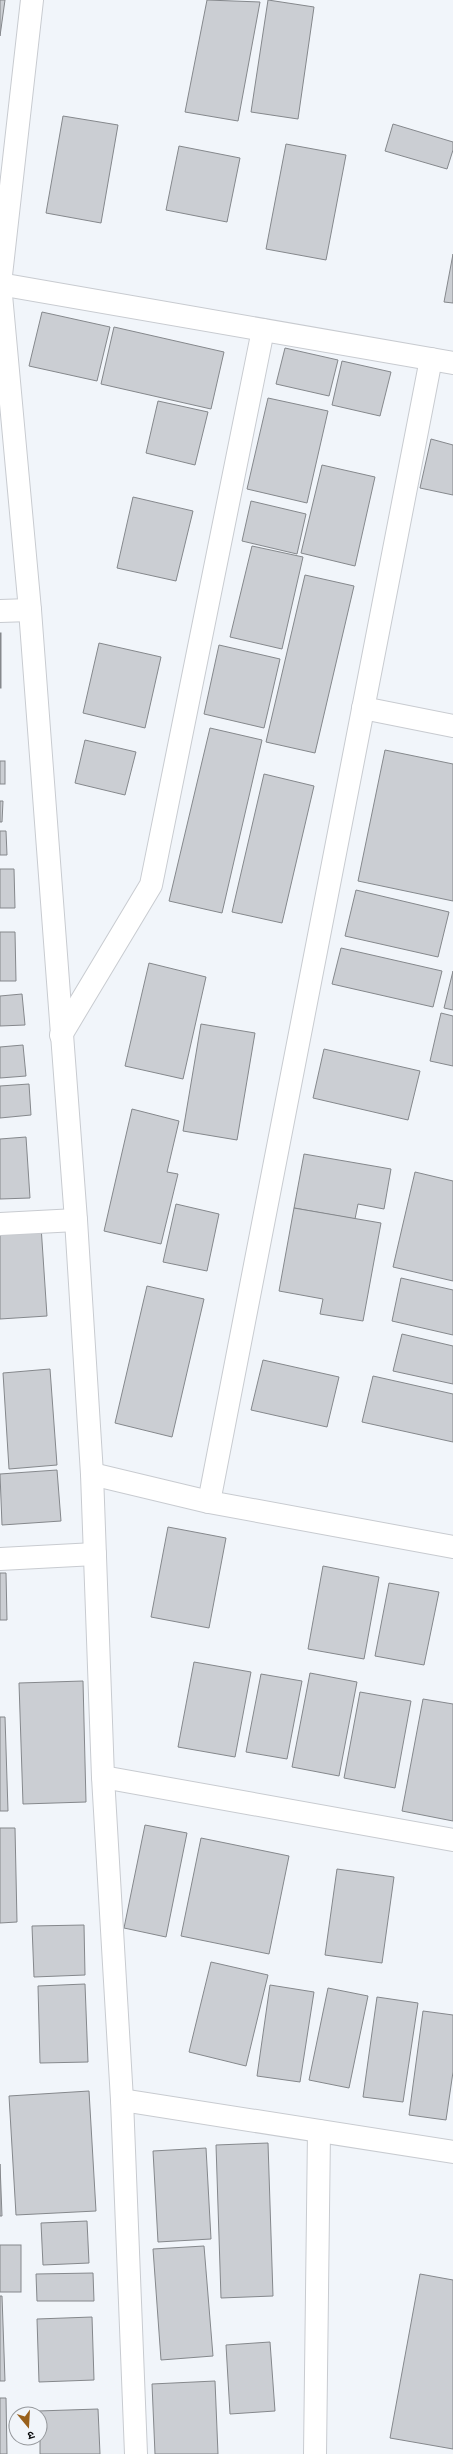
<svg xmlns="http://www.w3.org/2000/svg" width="453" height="2454" font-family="Signika,'Noto Sans Devanagari',sans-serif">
  <rect width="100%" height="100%" fill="#f1f5fa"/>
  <g fill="#cbced3" stroke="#85888c">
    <path d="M0,0H5L0,36Z"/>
    <path d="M207,0L260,2L238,121L185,112Z"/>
    <path d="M268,0L314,7L298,119L251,112Z"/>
    <path d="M63,116L118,125L101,223L46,213Z"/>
    <path d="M393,124L453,142V150L447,169L385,151Z"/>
    <path d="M286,144L346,155L326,260L266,249Z"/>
    <path d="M179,146L240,158L227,222L166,210Z"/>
    <path d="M453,254V303L444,302Z"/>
    <path d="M42,312L110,327L97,381L29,366Z"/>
    <path d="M114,327L224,352L211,409L101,384Z"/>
    <path d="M285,348L338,360L329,396L276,384Z"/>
    <path d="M342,361L391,372L380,416L332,405Z"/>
    <path d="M268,398L328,411L307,503L247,489Z"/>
    <path d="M158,401L208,412L195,465L146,453Z"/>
    <path d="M431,439L453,445V495L420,488Z"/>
    <path d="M322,465L375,477L355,566L301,553Z"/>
    <path d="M133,497L193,511L176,581L117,568Z"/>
    <path d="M251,501L306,514L297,554L242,541Z"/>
    <path d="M252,546L303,557L282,649L230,637Z"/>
    <path d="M305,575L354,586L315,753L266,742Z"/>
    <rect x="0" y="633" width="1" height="55"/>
    <path d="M99,643L161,657L145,728L83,713Z"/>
    <path d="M219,645L280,659L264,728L204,714Z"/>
    <path d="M210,728L262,740L222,913L169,901Z"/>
    <path d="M85,740L136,752L125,795L75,783Z"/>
    <path d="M385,750L453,764V901L358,881Z"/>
    <rect x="0" y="761" width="5" height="23"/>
    <path d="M264,774L314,786L282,923L232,912Z"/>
    <path d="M0,801H3L2,822H0Z"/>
    <path d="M0,831H6L7,855H0Z"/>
    <path d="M0,869H14L15,908H0Z"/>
    <path d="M356,890L449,912L438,957L345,936Z"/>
    <path d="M0,932H15L16,981H0Z"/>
    <path d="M341,948L442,971L433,1007L332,984Z"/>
    <path d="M149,963L206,977L183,1079L125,1066Z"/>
    <path d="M453,971V1010L444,1008Z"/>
    <path d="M22,994L25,1025L0,1026V996Z"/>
    <path d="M441,1013L453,1016V1066L430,1061Z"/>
    <path d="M201,1024L255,1033L237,1140L183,1131Z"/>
    <path d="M23,1045L26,1076L0,1078V1047Z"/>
    <path d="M324,1049L420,1071L408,1120L313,1098Z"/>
    <path d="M29,1084L31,1115L0,1118V1086Z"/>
    <path d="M132,1109L179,1121L167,1172L178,1174L161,1244L104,1231Z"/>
    <path d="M26,1137L30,1198L0,1199V1139Z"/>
    <path d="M304,1154L391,1169L384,1209L358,1204L355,1219L294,1208Z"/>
    <path d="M415,1172L453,1181V1281L393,1267Z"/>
    <path d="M176,1204L219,1214L207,1271L163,1262Z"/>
    <path d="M294,1208L381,1223L363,1321L320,1314L323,1299L279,1291Z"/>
    <path d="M41,1226L47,1316L0,1319V1230Z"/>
    <path d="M401,1278L453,1290V1335L392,1321Z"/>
    <path d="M147,1286L204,1299L172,1437L115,1423Z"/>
    <path d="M402,1334L453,1346V1384L393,1371Z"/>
    <path d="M263,1360L339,1377L327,1427L251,1410Z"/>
    <path d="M50,1369L57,1465L9,1469L3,1373Z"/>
    <path d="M373,1376L453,1394V1442L362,1422Z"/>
    <path d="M57,1470L61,1521L2,1525L0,1474Z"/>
    <path d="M168,1527L226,1538L209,1628L151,1617Z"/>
    <path d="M323,1566L379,1577L364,1659L308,1649Z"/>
    <path d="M0,1573H6L7,1620H0Z"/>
    <path d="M389,1583L439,1592L424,1665L375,1656Z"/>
    <path d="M194,1662L251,1672L235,1757L178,1747Z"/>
    <path d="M310,1673L357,1682L339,1776L292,1767Z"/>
    <path d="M261,1674L302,1681L287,1759L246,1752Z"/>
    <path d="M83,1681L86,1802L23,1804L19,1683Z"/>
    <path d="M360,1692L411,1701L395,1788L344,1778Z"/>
    <path d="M423,1699L453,1704V1821L402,1811Z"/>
    <path d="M0,1717H5L8,1811H0Z"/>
    <path d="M145,1825L187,1833L166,1937L124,1928Z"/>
    <path d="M0,1828H15L17,1922L0,1923Z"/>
    <path d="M201,1838L289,1856L269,1954L181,1936Z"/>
    <path d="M337,1869L394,1877L382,1963L325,1955Z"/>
    <path d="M84,1925L85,1975L34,1977L32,1926Z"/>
    <path d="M211,1962L268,1975L246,2066L189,2052Z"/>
    <path d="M85,1984L88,2062L40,2063L38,1986Z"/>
    <path d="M270,1985L314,1992L300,2082L257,2076Z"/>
    <path d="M328,1988L368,1996L349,2088L309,2080Z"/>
    <path d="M377,1997L418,2003L403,2102L363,2097Z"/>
    <path d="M423,2011L453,2015V2072L446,2120L409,2115Z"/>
    <path d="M89,2091L96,2211L16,2215L9,2096Z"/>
    <path d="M268,2143L273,2296L221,2298L216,2145Z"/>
    <path d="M206,2148L211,2239L158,2242L153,2151Z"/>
    <path d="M0,2164L2,2216H0Z"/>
    <path d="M87,2221L89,2263L43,2265L41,2223Z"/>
    <rect x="0" y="2245" width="21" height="47"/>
    <path d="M204,2246L213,2356L161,2360L153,2249Z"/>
    <path d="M93,2273L94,2301H37L36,2274Z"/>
    <path d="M420,2274L453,2280V2449L390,2438Z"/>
    <path d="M0,2296H2L5,2381H0Z"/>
    <path d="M92,2317L94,2380L39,2382L37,2319Z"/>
    <path d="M270,2342L275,2411L230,2414L226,2345Z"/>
    <path d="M215,2381L218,2454H155L152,2384Z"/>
    <path d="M0,2398H6L7,2454H0Z"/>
    <path d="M98,2409L100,2454H40V2414H38V2411Z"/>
  </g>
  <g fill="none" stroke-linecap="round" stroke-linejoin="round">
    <defs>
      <g id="street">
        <path d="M32,0L0,284L30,610L76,1220L92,1474L103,1777L122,2100L136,2454"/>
        <path d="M0,284L453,363"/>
        <path d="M0,611L30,610"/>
        <path d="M363,708L453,726"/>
        <path d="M61,1035L151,885L263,330"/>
        <path d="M0,1224L76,1220"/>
        <path d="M92,1474L209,1502L453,1547"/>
        <path d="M209,1502L431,359"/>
        <path d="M0,1559L95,1554"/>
        <path d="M103,1777L453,1840"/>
        <path d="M122,2100L453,2152"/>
        <path d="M315,2454L319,2131"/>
      </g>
    </defs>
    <use href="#street" stroke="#c8cbd0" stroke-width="24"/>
    <use href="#street" stroke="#fff" stroke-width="22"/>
  </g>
  <g transform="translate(28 2426) rotate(162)"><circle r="19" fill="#f1f5fa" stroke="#95989c"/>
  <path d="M0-3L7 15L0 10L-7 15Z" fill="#99611c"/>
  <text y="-6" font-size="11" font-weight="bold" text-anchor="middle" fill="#0b0c0e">उ</text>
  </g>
</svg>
